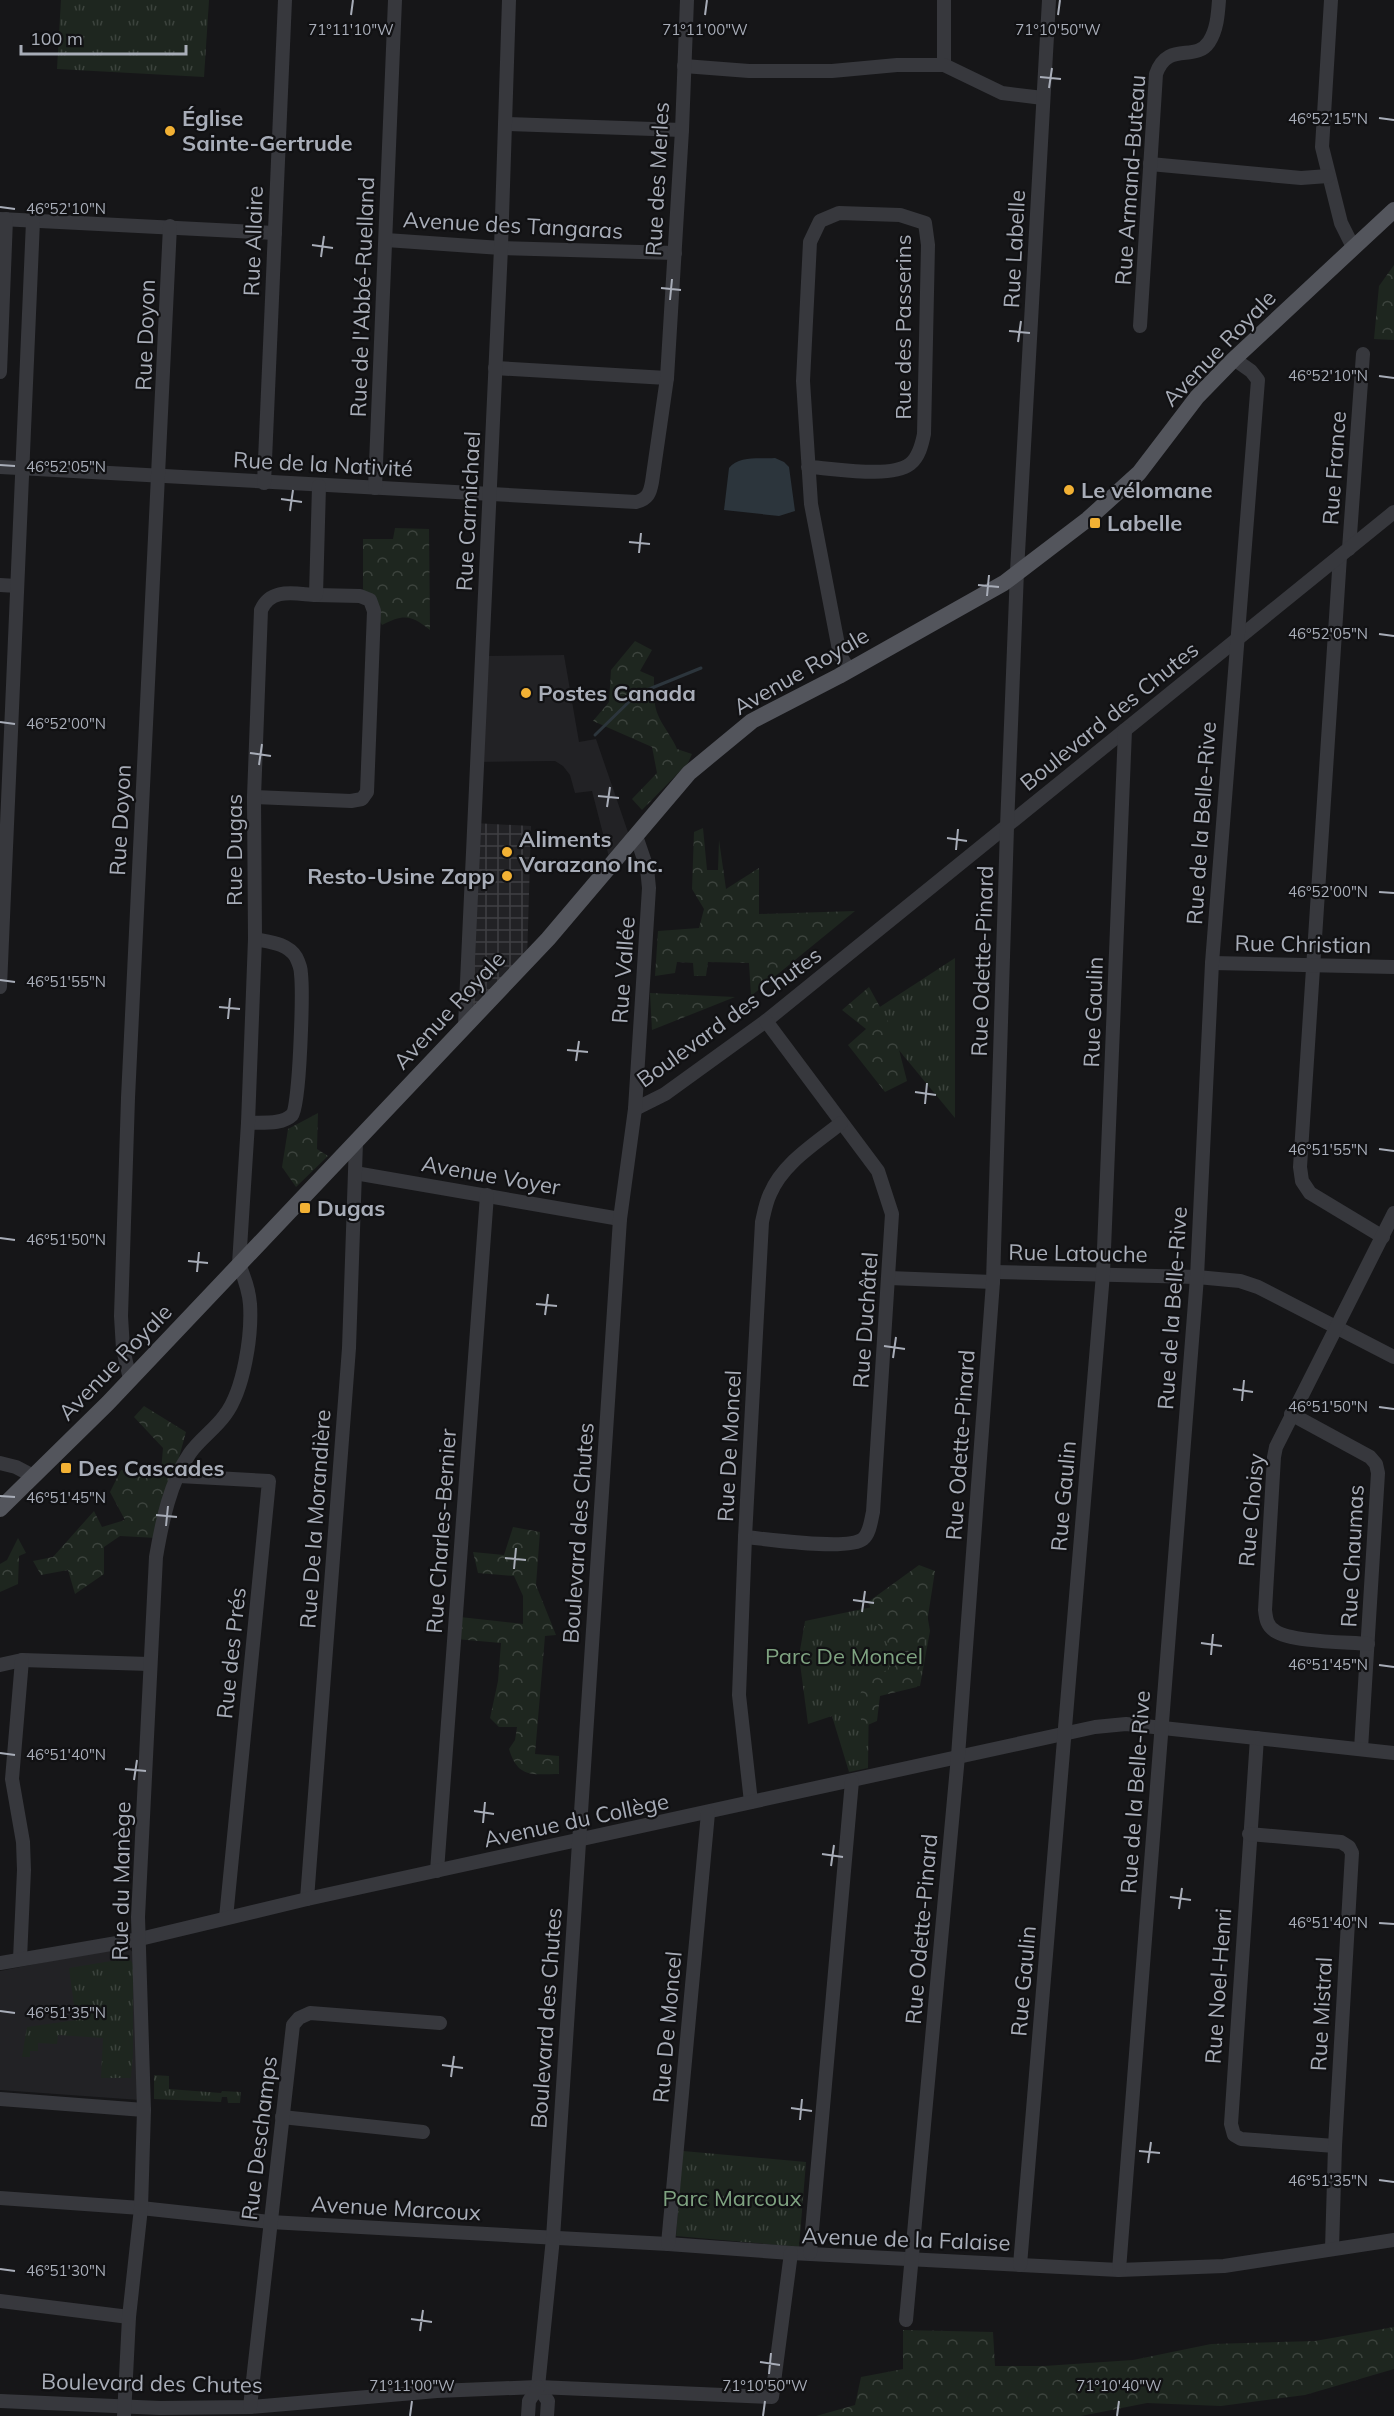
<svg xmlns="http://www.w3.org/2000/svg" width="1394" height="2416" font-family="Mulish,sans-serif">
  <defs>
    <pattern id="industrial-grid" width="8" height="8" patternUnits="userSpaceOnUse" patternTransform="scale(1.5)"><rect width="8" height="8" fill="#222225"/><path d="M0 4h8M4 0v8" fill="none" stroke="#3f3f43"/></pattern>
    <pattern id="grass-tufts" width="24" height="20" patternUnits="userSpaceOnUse" patternTransform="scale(1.5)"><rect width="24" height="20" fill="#1e261f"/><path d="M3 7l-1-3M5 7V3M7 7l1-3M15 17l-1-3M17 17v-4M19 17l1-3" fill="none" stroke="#3c433d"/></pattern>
    <pattern id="forest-crowns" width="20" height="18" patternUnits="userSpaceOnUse" patternTransform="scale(1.5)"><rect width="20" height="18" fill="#1e261f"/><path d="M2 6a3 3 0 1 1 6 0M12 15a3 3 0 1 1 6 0" fill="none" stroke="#3c433d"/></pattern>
  </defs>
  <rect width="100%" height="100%" fill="#161618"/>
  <g fill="#222225">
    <path d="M564,655L579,742L596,739L631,841L611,865L592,791L575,793L570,775L563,766L555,761L477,762L482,656Z"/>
    <path d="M126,1946L136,1955L140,2100L0,2090V1971Z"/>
  </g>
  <path fill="url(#industrial-grid)" d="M474,823L531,826L527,960L465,1025Z"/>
  <g fill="url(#grass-tufts)">
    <path d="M61,0H209L204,77L57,69Z"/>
    <path d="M955,958V1118L869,1014Z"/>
    <path d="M922,1584L930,1631L920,1686L869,1691L868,1768L849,1772L832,1716L808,1724L799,1656L805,1621L872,1607Z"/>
    <path d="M129,1958L133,1964V2053L131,2078H101L103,2038L58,2035L57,2044L38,2043V2051H30V2057H22L27,2027L76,2020L69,1968Z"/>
    <path d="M154,2075L169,2076V2089L221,2093L222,2091L241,2092L240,2103H228L227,2097H222L221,2102L154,2099Z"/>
    <path d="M683,2151L806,2162L799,2247L676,2236Z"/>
  </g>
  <g fill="url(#forest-crowns)">
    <path d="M1394,265V340L1374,339L1379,286Z"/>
    <path d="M395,528L429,529L430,630C411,615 404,614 382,625L363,589V539H393Z"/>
    <path d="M635,641L652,650L640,671L654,677C654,689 653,703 658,715C663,727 672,737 677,749L692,754L688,763L642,810L632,799L657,773L652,747L593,721L609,702L611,670Z"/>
    <path d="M703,828L707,870H718L719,840L726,889L759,868V914L855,911L751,996L749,963L708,962L706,976H694L693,963L677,962L675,973L655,976L658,931L699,928L704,909L692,889L694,832Z"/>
    <path d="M869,987L895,1034L907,1081L885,1092L848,1045L866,1029L842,1010Z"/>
    <path d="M650,993L735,997L652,1030Z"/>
    <path d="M318,1113L317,1149L328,1156L296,1187L282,1167L288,1129Z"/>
    <path d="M144,1406L186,1432L157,1538L120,1536L104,1547V1574L75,1594L68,1570L41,1575L33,1561L53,1557L94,1511L102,1527L125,1520L110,1492L121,1470L139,1472L148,1478L161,1471L163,1448L134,1417Z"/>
    <path d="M513,1527L540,1532L536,1585L556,1635L545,1636L535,1754L559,1756V1774C533,1774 518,1779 509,1749L515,1740L517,1727H499L490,1718L498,1681L501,1643L456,1639L460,1617L523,1624V1596L514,1576L478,1573L473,1552L504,1555Z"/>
    <path d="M18,1538L26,1553L19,1556L18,1584L0,1592V1564L7,1560Z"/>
    <path d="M919,1565L935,1571L917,1687L880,1696L877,1721L863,1727L857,1705L865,1679L887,1671L893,1658L868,1602Z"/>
    <path d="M1394,2327V2369L1305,2395L1221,2406L1147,2403L1081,2416H816L855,2405L861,2377L903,2369V2330L993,2332L995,2366H1044L1133,2360L1211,2344L1315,2341Z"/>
  </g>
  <path fill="#2c353c" d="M775,458L784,462L789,467L795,511L779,516L724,510L729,468C739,455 761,459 775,458Z"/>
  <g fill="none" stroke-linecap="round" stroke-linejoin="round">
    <path stroke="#2c353c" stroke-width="3" d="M595,735L637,694L701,668"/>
    <g stroke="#37383d" stroke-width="14">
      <path d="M1331,0L1322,147L1341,223L1353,247"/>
      <path d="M944,65V0"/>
      <path d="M684,66L749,71H832L897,65H944L1002,93L1043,98"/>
      <path d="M505,124L682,130"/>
      <path d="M1150,164L1301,178L1328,176"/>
      <path d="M0,219L275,233"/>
      <path d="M386,240L501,248L675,253"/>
      <path d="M1140,326L1156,74C1168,40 1195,63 1209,42C1217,30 1218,14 1219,0"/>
      <path d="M495,368L667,378"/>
      <path d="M0,372L6,219"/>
      <path d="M0,467L636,502C648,499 650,493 652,482L667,378L682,130L687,0"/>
      <path d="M808,467C834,468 890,479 910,464C919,457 922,444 924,434L928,245L925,223L900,215L839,213L820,221L810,242L803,381L811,504L840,655L849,670"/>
      <path d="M264,483L285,0"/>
      <path d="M375,488L395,0"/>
      <path d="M1349,549L1363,354"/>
      <path d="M1340,556L1300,1167L1302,1181L1310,1193L1383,1237"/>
      <path d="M0,585L17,586"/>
      <path d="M254,797L351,801L362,799L367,792L374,611L370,600L360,596L316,595"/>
      <path d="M1212,963L1394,967"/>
      <path d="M0,987L33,221"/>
      <path d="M465,1025L501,248L509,0"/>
      <path d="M635,1109L665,1094L766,1021L1394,512"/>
      <path d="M248,1123C261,1122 282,1125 292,1115C300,1106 303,992 301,974C301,969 298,961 296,957C287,943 269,942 255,939"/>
      <path d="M355,1173L620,1219"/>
      <path d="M994,1272L1197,1277L1240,1281L1258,1287L1394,1357"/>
      <path d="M889,1278L993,1282"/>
      <path d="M130,1379L123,1349L121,1316L128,1098L170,226"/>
      <path d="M1291,1414L1370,1457L1376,1464L1378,1473L1361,1749"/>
      <path d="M0,1463L16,1467L33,1476"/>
      <path d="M179,1476L269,1481L226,1918"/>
      <path d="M745,1537C767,1539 848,1551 863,1539C870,1533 871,1520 873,1512L892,1214L878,1171L766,1021"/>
      <path d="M1368,1644C1346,1642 1291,1642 1275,1631C1267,1626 1266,1619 1265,1610L1274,1457L1276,1447L1394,1213"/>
      <path d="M0,1665L22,1660L149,1664"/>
      <path d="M1257,1738L1231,2124L1234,2135L1241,2139L1335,2146"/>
      <path d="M751,1802L739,1695L745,1537L762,1222C764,1213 766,1202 770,1194C783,1163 815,1144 841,1123"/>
      <path d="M1249,1834L1341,1842L1349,1847L1352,1853L1335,2146L1332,2249"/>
      <path d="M437,1871L487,1195"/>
      <path d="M307,1899L349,1348L356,1142"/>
      <path d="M20,1959L24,1870L23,1842L12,1779L22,1660"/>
      <path d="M0,1963L140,1939L307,1899L1095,1727L1126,1724L1394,1753"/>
      <path d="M0,2099L144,2110"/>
      <path d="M282,2117L423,2132"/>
      <path d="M0,2198L141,2208L270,2222L668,2244L791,2253L1119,2270L1224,2266L1394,2240"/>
      <path d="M668,2244L708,1813"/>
      <path d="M810,2253L852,1781"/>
      <path d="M1020,2265L1103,1274L1125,730"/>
      <path d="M1119,2270L1197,1277L1212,963L1258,380L1251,371L1234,359"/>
      <path d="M0,2301L129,2317"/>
      <path d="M906,2320L958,1756L993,1282L1007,827L1017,571L1049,0"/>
      <path d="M538,2387L553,2238L620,1219L635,1109L649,888L647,868L636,836"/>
      <path d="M538,2387L548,2401L547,2416"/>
      <path d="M0,2401L160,2408L250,2407L437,2391L538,2387L772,2397L791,2253"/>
      <path d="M250,2407L293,2025L299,2018L310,2013L440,2023"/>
      <path d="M124,2416L129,2317L141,2208L144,2110L138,1917L156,1557C162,1522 170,1482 190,1453C200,1439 215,1429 225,1415C244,1390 252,1335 250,1304C249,1290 244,1277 239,1264L248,1123L255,939L254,797L261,610C271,587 295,594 316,595L319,486"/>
      <path d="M528,2416L529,2401L538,2387"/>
    </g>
    <path stroke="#53555c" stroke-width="16" d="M0,1509L108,1403L548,939L689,773L752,721L839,676L1004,583L1088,519L1139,473L1197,397L1234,359L1394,210"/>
  </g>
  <path fill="none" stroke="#a8adb8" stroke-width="2" d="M351,15L353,0M705,15L707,0M1058,15L1060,0M1040,77L1061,79M1049,88L1052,68M1379,118L1394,120M0,207L15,209M312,245L333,248M321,257L324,236M661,288L681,290M670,300L672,279M1009,331L1030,333M1018,342L1021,321M1379,376L1394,378M0,465L15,466M281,499L302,502M290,511L293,490M629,542L650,544M639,553L641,533M978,585L999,587M987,596L989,575M1379,634L1394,636M0,722L15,724M250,753L271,756M259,765L262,744M598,796L619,798M607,807L610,787M947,838L967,841M956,850L958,829M1379,892L1394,893M0,980L15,982M219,1007L240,1009M228,1019L230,998M567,1050L588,1052M576,1061L579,1041M915,1092L936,1095M925,1104L927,1083M1379,1149L1394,1151M0,1238L15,1240M188,1261L208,1263M197,1272L199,1252M536,1304L557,1306M545,1315L548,1294M884,1346L905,1349M893,1358L896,1337M1233,1389L1253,1392M1242,1401L1244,1380M1379,1407L1394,1409M0,1496L15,1497M156,1515L177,1517M166,1526L168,1506M505,1558L526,1560M514,1569L516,1548M853,1600L874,1603M862,1612L865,1591M1201,1643L1222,1646M1211,1655L1213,1634M1379,1665L1394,1667M0,1753L15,1755M125,1769L146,1771M134,1780L137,1760M474,1811L494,1814M483,1823L485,1802M822,1854L843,1857M831,1866L834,1845M1170,1897L1191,1900M1179,1909L1182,1888M1379,1923L1394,1924M0,2011L15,2013M442,2065L463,2068M451,2077L454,2056M791,2108L812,2111M800,2120L802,2099M1139,2151L1160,2153M1148,2163L1151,2142M1379,2180L1394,2182M0,2269L15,2271M411,2319L432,2322M420,2331L423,2310M760,2362L780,2365M769,2374L771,2353M410,2416L412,2401M763,2416L765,2401M1117,2416L1119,2401"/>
  <g fill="#f2b134" stroke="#111113" stroke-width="2">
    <circle cx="170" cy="131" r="6"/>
    <circle cx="1069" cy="490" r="6"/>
    <rect x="1089" y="517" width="12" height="12" rx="3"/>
    <circle cx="526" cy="693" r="6"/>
    <circle cx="507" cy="852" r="6"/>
    <circle cx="507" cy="876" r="6"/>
    <rect x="299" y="1202" width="12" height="12" rx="3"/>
    <rect x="60" y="1462" width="12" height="12" rx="3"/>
  </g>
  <g text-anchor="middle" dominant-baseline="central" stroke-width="4.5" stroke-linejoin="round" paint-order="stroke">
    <g font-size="22" font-weight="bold" fill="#a8adb8" stroke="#111113" text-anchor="start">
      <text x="182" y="118">Église<tspan x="182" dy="25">Sainte-Gertrude</tspan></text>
      <text x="1081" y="490">Le vélomane</text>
      <text x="1107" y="523">Labelle</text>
      <text x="538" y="693">Postes Canada</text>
      <text x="519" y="839">Aliments<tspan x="519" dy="25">Varazano Inc.</tspan></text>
      <text x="495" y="876" text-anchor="end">Resto-Usine Zapp</text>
      <text x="317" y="1208">Dugas</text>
      <text x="78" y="1468">Des Cascades</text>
    </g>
    <g font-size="22" fill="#a8adb8" stroke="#111113">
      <text transform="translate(657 179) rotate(-87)">Rue des Merles</text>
      <text transform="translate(1130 180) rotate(-86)">Rue Armand-Buteau</text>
      <text transform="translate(513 225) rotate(3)">Avenue des Tangaras</text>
      <text transform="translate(253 241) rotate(-88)">Rue Allaire</text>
      <text transform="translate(1014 249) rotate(-87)">Rue Labelle</text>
      <text transform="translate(362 297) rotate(-88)">Rue de l'Abbé-Ruelland</text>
      <text transform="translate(903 327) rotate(-90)">Rue des Passerins</text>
      <text transform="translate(145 335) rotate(-88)">Rue Doyon</text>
      <text transform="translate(1219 348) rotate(-46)">Avenue Royale</text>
      <text transform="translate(323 464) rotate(3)">Rue de la Nativité</text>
      <text transform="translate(1334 468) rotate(-86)">Rue France</text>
      <text transform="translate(468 511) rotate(-87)">Rue Carmichael</text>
      <text transform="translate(801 671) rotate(-30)">Avenue Royale</text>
      <text transform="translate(1109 716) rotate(-39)">Boulevard des Chutes</text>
      <text transform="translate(120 820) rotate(-87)">Rue Doyon</text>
      <text transform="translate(1201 823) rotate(-86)">Rue de la Belle-Rive</text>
      <text transform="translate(234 850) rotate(-90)">Rue Dugas</text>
      <text transform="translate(1303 944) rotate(1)">Rue Christian</text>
      <text transform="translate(982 961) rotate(-88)">Rue Odette-Pinard</text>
      <text transform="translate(623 970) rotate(-86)">Rue Vallée</text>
      <text transform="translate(449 1010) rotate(-47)">Avenue Royale</text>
      <text transform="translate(1093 1012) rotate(-88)">Rue Gaulin</text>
      <text transform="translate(729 1017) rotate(-36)">Boulevard des Chutes</text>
      <text transform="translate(491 1175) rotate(10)">Avenue Voyer</text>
      <text transform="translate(1078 1253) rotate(1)">Rue Latouche</text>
      <text transform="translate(1172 1308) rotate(-86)">Rue de la Belle-Rive</text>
      <text transform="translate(865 1320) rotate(-86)">Rue Duchâtel</text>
      <text transform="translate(115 1362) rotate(-46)">Avenue Royale</text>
      <text transform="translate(960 1445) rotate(-86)">Rue Odette-Pinard</text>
      <text transform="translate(729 1446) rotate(-87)">Rue De Moncel</text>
      <text transform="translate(1063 1496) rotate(-85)">Rue Gaulin</text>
      <text transform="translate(1251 1510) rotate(-85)">Rue Choisy</text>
      <text transform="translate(315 1519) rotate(-86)">Rue De la Morandière</text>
      <text transform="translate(441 1531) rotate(-86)">Rue Charles-Bernier</text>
      <text transform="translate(578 1533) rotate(-86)">Boulevard des Chutes</text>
      <text transform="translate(1352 1556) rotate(-87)">Rue Chaumas</text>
      <text transform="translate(231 1653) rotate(-84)">Rue des Prés</text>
      <text transform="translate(1135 1792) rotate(-86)">Rue de la Belle-Rive</text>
      <text transform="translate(576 1820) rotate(-12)">Avenue du Collège</text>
      <text transform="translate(121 1881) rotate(-89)">Rue du Manège</text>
      <text transform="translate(921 1929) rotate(-85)">Rue Odette-Pinard</text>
      <text transform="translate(1023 1981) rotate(-85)">Rue Gaulin</text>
      <text transform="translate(1218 1986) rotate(-86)">Rue Noel-Henri</text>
      <text transform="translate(1321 2014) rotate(-87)">Rue Mistral</text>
      <text transform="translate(546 2018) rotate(-86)">Boulevard des Chutes</text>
      <text transform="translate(667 2027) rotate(-85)">Rue De Moncel</text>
      <text transform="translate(259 2138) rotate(-83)">Rue Deschamps</text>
      <text transform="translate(396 2208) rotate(3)">Avenue Marcoux</text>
      <text transform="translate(906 2239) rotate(2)">Avenue de la Falaise</text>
      <text transform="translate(152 2383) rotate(1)">Boulevard des Chutes</text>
    </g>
    <g font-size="22" fill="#7fa381" stroke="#111113">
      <text x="844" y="1656">Parc De Moncel</text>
      <text x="732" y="2198">Parc Marcoux</text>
    </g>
  </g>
  <g font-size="15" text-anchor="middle" fill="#a8adb8" stroke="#111113" stroke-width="4.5" stroke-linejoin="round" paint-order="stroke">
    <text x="351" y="35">71°11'10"W</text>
    <text x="705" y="35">71°11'00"W</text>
    <text x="1058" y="35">71°10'50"W</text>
    <text x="1328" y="124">46°52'15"N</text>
    <text x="66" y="214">46°52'10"N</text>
    <text x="1328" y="381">46°52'10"N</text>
    <text x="66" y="472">46°52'05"N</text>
    <text x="1328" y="639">46°52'05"N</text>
    <text x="66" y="729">46°52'00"N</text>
    <text x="1328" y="897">46°52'00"N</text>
    <text x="66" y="987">46°51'55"N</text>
    <text x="1328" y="1155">46°51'55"N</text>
    <text x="66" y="1245">46°51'50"N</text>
    <text x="1328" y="1412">46°51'50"N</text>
    <text x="66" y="1503">46°51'45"N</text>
    <text x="1328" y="1670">46°51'45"N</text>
    <text x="66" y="1760">46°51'40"N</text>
    <text x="1328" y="1928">46°51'40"N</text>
    <text x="66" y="2018">46°51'35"N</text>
    <text x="1328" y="2186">46°51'35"N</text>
    <text x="66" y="2276">46°51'30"N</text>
    <text x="412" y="2391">71°11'00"W</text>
    <text x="765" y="2391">71°10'50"W</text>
    <text x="1119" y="2391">71°10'40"W</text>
  </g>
  <path d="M21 45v9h165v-9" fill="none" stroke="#a8adb8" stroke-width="3"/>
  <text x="30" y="45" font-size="18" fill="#a8adb8" stroke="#111113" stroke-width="4.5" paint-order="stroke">100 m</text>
</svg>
